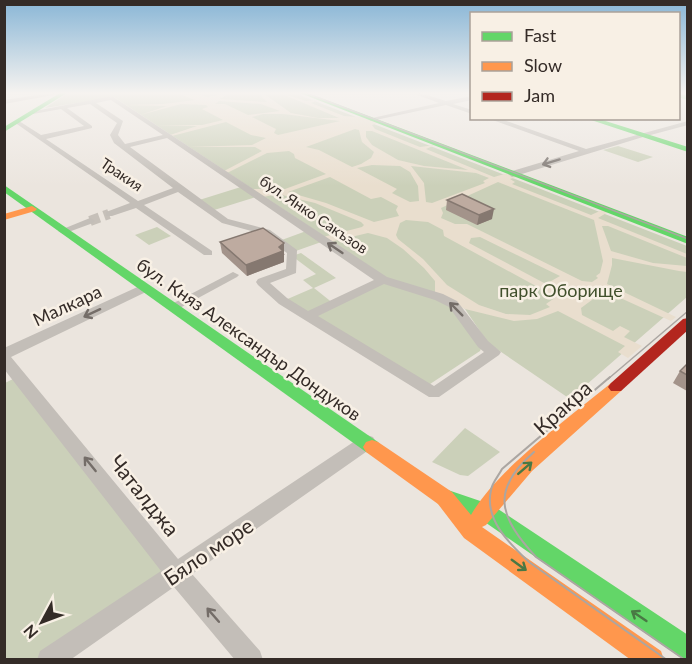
<svg xmlns="http://www.w3.org/2000/svg" width="692" height="664" font-family="Lato,sans-serif">
  <rect width="100%" height="100%" fill="#ebe5de"/>
  <g fill="#cbd0b9">
    <path d="M68,93H294L687,246V297L570,399L488,343L465,309L456,302L390,280L114,97L45,108Z"/>
    <path d="M618,146L653,157L638,162L603,150Z"/>
    <path d="M244,186L259,196L211,211L196,201Z"/>
    <path d="M157,227L171,236L149,245L135,235Z"/>
    <path d="M309,230L324,241L293,252L279,241Z"/>
    <path d="M301,253L336,278L314,288L334,304L383,280L447,300L483,344L480,351L424,388L283,301L313,288L303,280L316,274L292,256Z"/>
    <path d="M19,376L176,573L49,659L5,660V383Z"/>
    <path d="M465,428L500,452L468,476L460,475L432,462Z"/>
  </g>
  <path fill="#e9dece" fill-rule="evenodd" d="M177,93H203L205,94L202,95L207,97L229,93L220,99L267,102L258,93H263L291,113L318,118H339L280,93L306,101L318,100L311,103L344,116L361,117L378,123L372,125L375,129L420,147L435,145L426,149L494,177L508,173L517,177L510,179L515,182L512,184L591,215L602,210L608,212L598,218L687,254V258L608,226H602L611,251L653,263L687,266V272L679,271L612,258V265L607,284L676,317L671,321L605,291L598,292L600,294L581,308L582,315L613,331L620,326L630,331L624,337L642,346L628,358L618,352L625,346L558,311L537,319L514,321L465,309L435,292V281L424,268L403,249L387,238L368,233L330,242L323,237L362,227L364,225L361,222L315,203L278,194L263,197L252,189H285L326,174L295,158L294,154L289,151L267,153L227,173L224,171L262,151L255,147H188L252,145L266,138L251,135L226,122L172,136L170,135L197,126L155,125H202L223,120L202,109L208,107L206,105L181,104L140,115L167,106L125,105L163,104L195,100ZM219,101L261,104L280,111L248,115L225,104H215ZM263,114H283L340,121L278,135L274,133L276,129L252,117ZM355,129L359,130L362,142L374,152L371,158L361,164L352,167L319,150L306,147ZM366,131H372L468,170L424,166L398,160L372,145L366,137ZM372,165L400,166L410,172L418,186L419,201L410,202L392,193L397,189L357,168ZM411,166L476,173L489,178L483,181L485,183L432,203L426,202L424,183ZM330,177L371,199L381,197L398,206L396,210L399,216L374,222L326,203L288,192ZM498,182L594,220L603,261L600,273L596,276L598,278L592,282L582,281L467,224H455L441,218L443,213L441,208ZM406,220L428,222L443,230L444,236L556,297L546,304L550,307L530,315L506,314L479,305L447,285L423,259L398,239L396,235L400,223ZM480,237L560,276L546,284L469,243L471,238Z"/>
  <g fill="none" stroke-linecap="round" stroke-linejoin="round">
    <path stroke="#c6c0b9" stroke-width="10" stroke-dasharray="10 5" stroke-linecap="butt" d="M90,221L109,214"/>
    <g fill="#c3beb8" fill-rule="evenodd">
      <path d="M51,93H65L4,104V100Z"/>
      <path d="M412,93H421L446,101L472,96V100L453,104L472,110V114L446,105L371,121L368,119L439,103Z"/>
      <path d="M112,96L387,277L443,294L457,301L488,341L501,352L499,355L439,397H429L279,304L258,285L256,282L258,279L286,269L287,253L262,234L222,223L178,192L144,205L212,251V255H204L136,208L112,216H106V212L130,203L14,122L19,121L41,135L84,126L61,109L33,114L30,112ZM111,100L163,135L125,144L118,135L123,121L96,103ZM90,104L117,123L110,135L114,143L173,188L138,201L46,139L92,128V126L67,108ZM167,138L374,280L308,311L287,298L270,283L296,273L297,250L270,230L228,219L130,147ZM384,284L435,300L449,307L478,347L484,352L434,386L318,316Z"/>
      <path d="M487,118H498L586,149L688,121V125L643,137L512,177L508,174L509,172L579,151Z"/>
      <path d="M90,218L95,221L93,223L63,234L58,231Z"/>
      <path d="M233,272L239,275L237,277L176,310L172,311L166,307Z"/>
      <path d="M144,284L148,285L150,288L148,291L11,357L178,559L361,437L367,435L373,437L376,442L373,447L192,574L260,651L263,660H235L174,587L70,660H37L40,651L161,571L4,369V348Z"/>
    </g>
    <g fill="#63d668" fill-rule="evenodd">
      <path d="M60,93H67L4,132V127Z"/>
      <path d="M300,93H308L688,237V244Z"/>
      <path d="M678,93L688,96V100L678,97Z"/>
      <path d="M585,118H596L688,147V152Z"/>
      <path d="M4,185L378,442L381,447L378,452L372,454L366,452L4,192Z"/>
      <path d="M445,489L492,505L688,635V660L680,657L479,518L438,504L436,498L438,492Z"/>
    </g>
    <g fill="#ff974d" fill-rule="evenodd">
      <path d="M32,206L37,209L35,211L4,220V214Z"/>
      <path d="M616,381L621,383L624,387L621,391L532,471L486,525L482,527L661,651L664,660H631L464,538L438,504L366,452L363,447L366,442L372,440L378,442L452,492L471,515C496,470 570,417 611,383Z"/>
    </g>
    <path fill="#b3261e" fill-rule="evenodd" d="M688,318V330L621,391H611L608,387L611,383L683,319Z"/>
    <g stroke="#aba6a2" stroke-width="1.5">
      <path d="M306,93L688,239"/>
      <path d="M608,379L688,311"/>
    </g>
    <g stroke="#aba6a2" stroke-width="2">
      <path d="M610,377L502,469C499,475 492,483 491,490C484,520 510,544 529,562L667,660"/>
      <path d="M534,452C490,490 499,517 536,557L685,660"/>
    </g>
  </g>
  <g fill="#a3938a">
    <path d="M447,200L492,219L477,225L446,210Z"/>
    <path d="M220,242L285,254L284,255V262L247,276L222,253Z"/>
    <path d="M687,364V391L673,383L680,371Z"/>
  </g>
  <g fill="#857870">
    <path d="M494,209L492,219L477,225L479,215Z"/>
    <path d="M284,243V262L247,276L246,265Z"/>
  </g>
  <g fill="#beaba0" stroke="#857870" stroke-width="1.5">
    <path d="M462,194L494,209L479,215L447,200Z"/>
    <path d="M263,228L284,243L279,247L283,251L246,265L220,242Z"/>
    <path d="M687,364V375L680,371Z"/>
  </g>
  <defs><path id="oneway-shaft" d="M-6 0H5M1.5-3L5.5 0L1.5 3" fill="none" stroke-width="1.6" stroke-linecap="round" stroke-linejoin="round" transform="scale(1.5)"/></defs>
  <g stroke="#746d68">
    <use href="#oneway-shaft" transform="translate(551 162) rotate(163)"/>
    <use href="#oneway-shaft" transform="translate(335 248) rotate(-146)"/>
    <use href="#oneway-shaft" transform="translate(456 309) rotate(-135)"/>
    <use href="#oneway-shaft" transform="translate(92 313) rotate(155)"/>
    <use href="#oneway-shaft" transform="translate(90 464) rotate(-129)"/>
    <use href="#oneway-shaft" transform="translate(213 615) rotate(-131)"/>
  </g>
  <g stroke="#497844">
    <use href="#oneway-shaft" transform="translate(525 468) rotate(-41)"/>
    <use href="#oneway-shaft" transform="translate(519 565) rotate(36)"/>
    <use href="#oneway-shaft" transform="translate(639 616) rotate(-146)"/>
  </g>
  <linearGradient id="sky" x2="0" y2="1"><stop stop-color="#89b6d6"/><stop offset="0.5" stop-color="#f6f3f0"/><stop offset="1" stop-color="#f6f3f0" stop-opacity="0"/></linearGradient>
  <rect width="692" height="186" fill="url(#sky)"/>
  <g text-anchor="middle" dominant-baseline="central" stroke-width="5" stroke-linejoin="round" paint-order="stroke">
    <g font-size="15" fill="#342b27" stroke="#f8f0e5">
      <text transform="translate(122 174) rotate(34)">Тракия</text>
      <text transform="translate(314 214) rotate(34)">бул. Янко Сакъзов</text>
    </g>
    <g font-size="18" fill="#41502c" stroke="#f8f0e5">
      <text x="561" y="290">парк Оборище</text>
    </g>
    <g font-size="18" fill="#342b27" stroke="#f8f0e5">
      <text transform="translate(67 305) rotate(-25)">Малкара</text>
      <text transform="translate(249 339) rotate(35)">бул. Княз Александър Дондуков</text>
    </g>
    <g font-size="21" fill="#342b27" stroke="#f8f0e5">
      <text transform="translate(562 407) rotate(-42)">Кракра</text>
      <text transform="translate(145 495) rotate(51)">Чаталджа</text>
      <text transform="translate(208 551) rotate(-34)">Бяло море</text>
    </g>
  </g>
  <rect width="692" height="664" fill="none" stroke="#342b27" stroke-width="12"/>
  <rect x="470" y="12" width="210" height="108" fill="#f8f0e5" stroke="#aaa199" stroke-width="1.5"/>
  <rect x="482" y="32" width="30" height="9" fill="#63d668" stroke="#aaa199" stroke-width="1.5"/>
  <text x="524" y="42" font-size="18" fill="#342b27">Fast</text>
  <rect x="482" y="62" width="30" height="9" fill="#ff974d" stroke="#aaa199" stroke-width="1.5"/>
  <text x="524" y="72" font-size="18" fill="#342b27">Slow</text>
  <rect x="482" y="92" width="30" height="9" fill="#b3261e" stroke="#aaa199" stroke-width="1.5"/>
  <text x="524" y="102" font-size="18" fill="#342b27">Jam</text>
  <g transform="translate(42 622) rotate(229)" stroke="#f8f0e5" stroke-width="4.5" paint-order="stroke">
  <path d="M0-4.5L10 22L0 15L-10 22Z" fill="#342b27"/>
  <text y="-9" font-size="16" font-weight="bold" text-anchor="middle" fill="#342b27">N</text>
  </g>
</svg>
